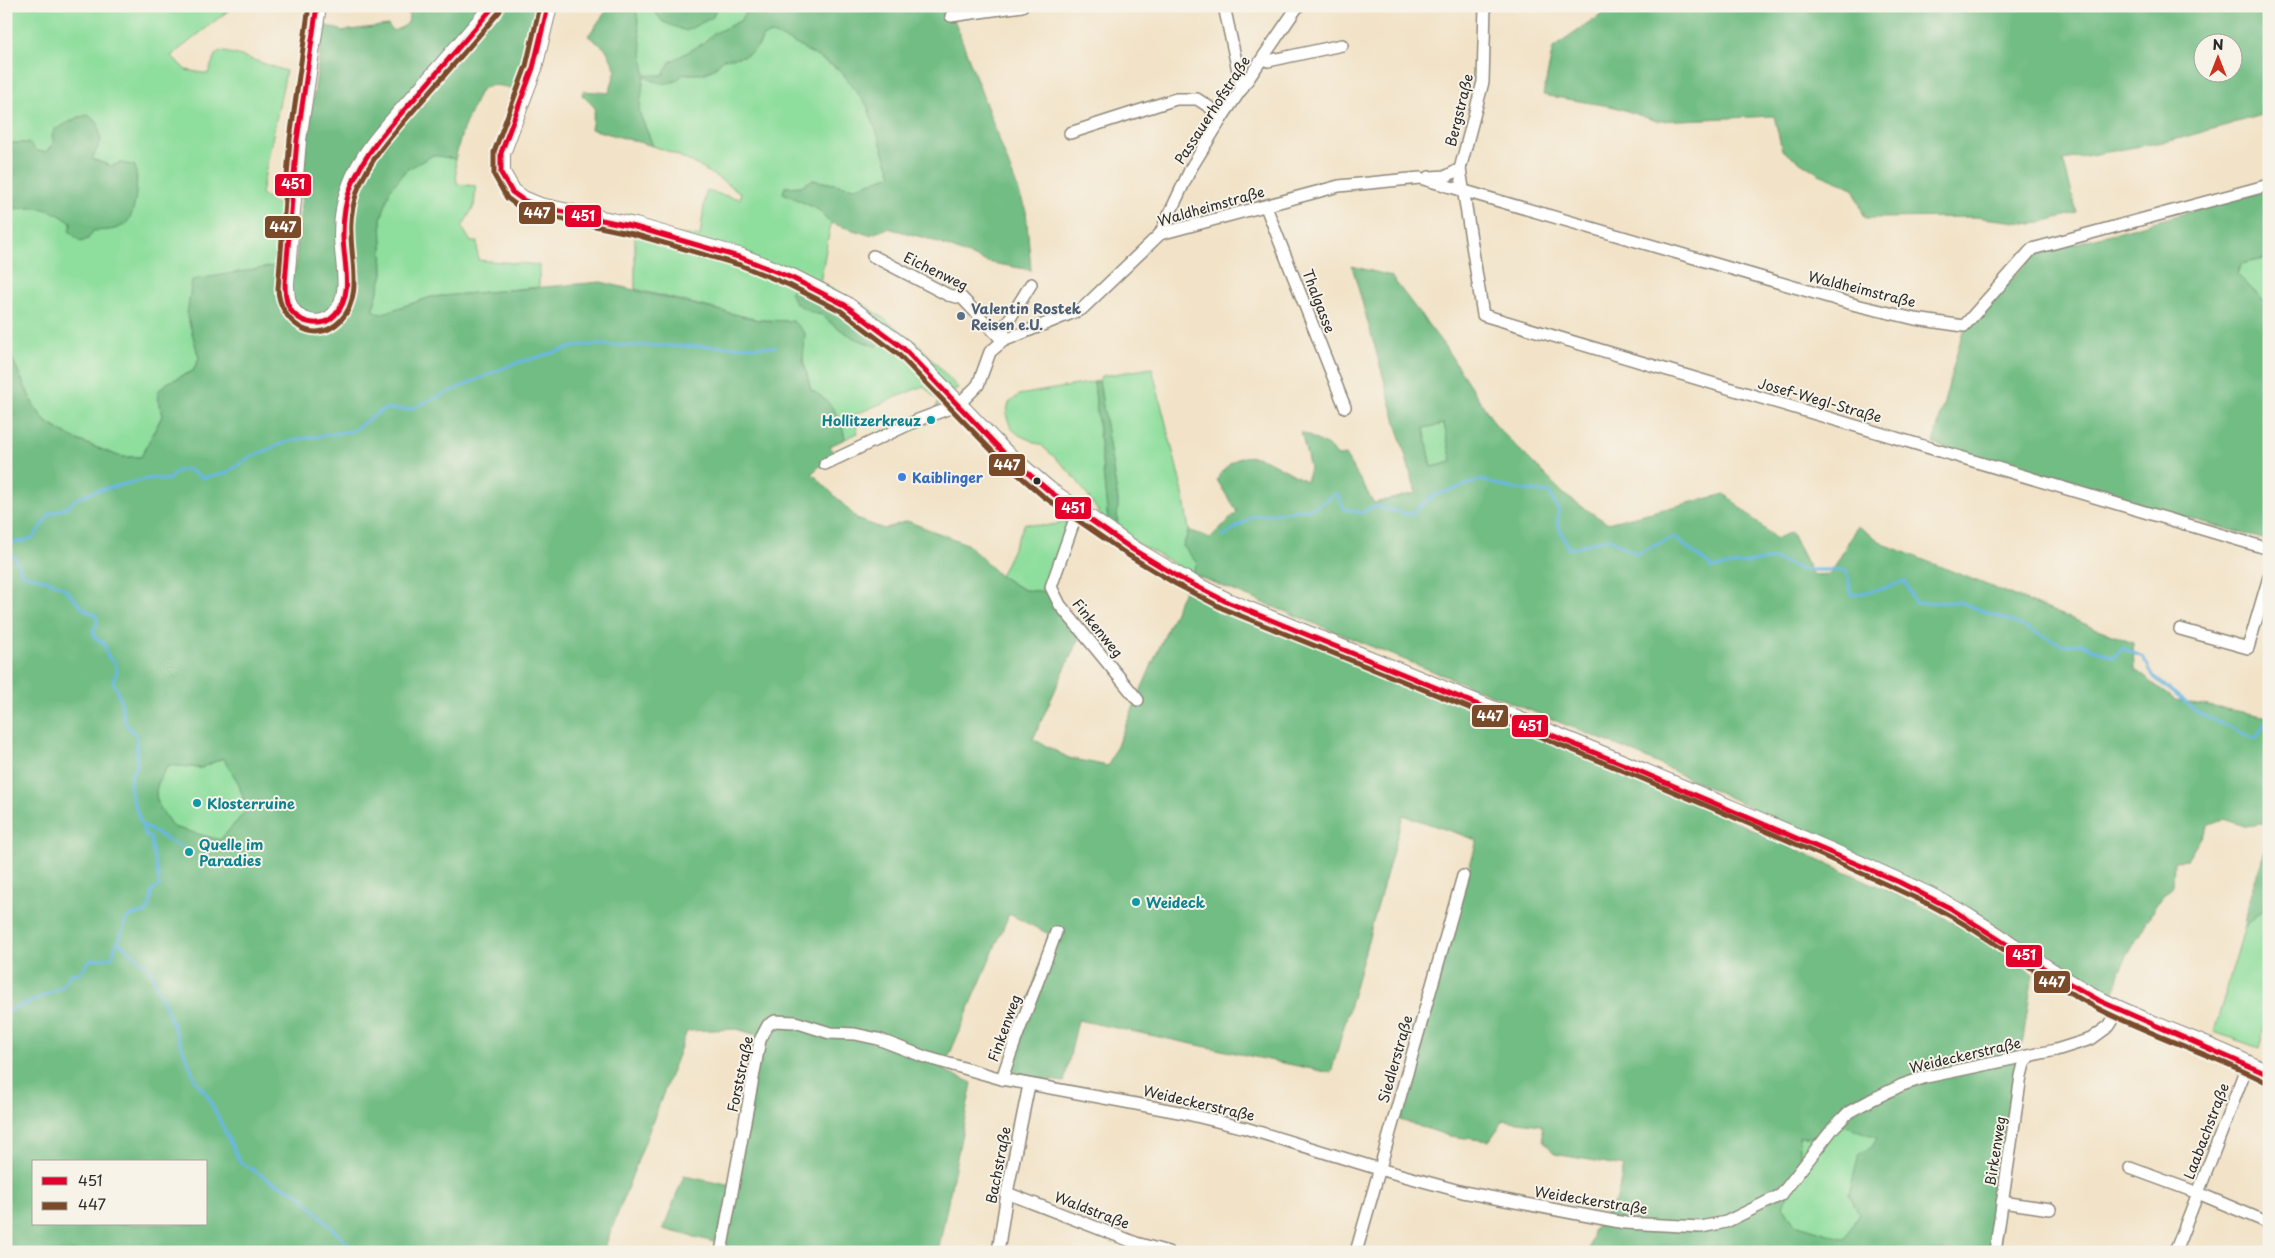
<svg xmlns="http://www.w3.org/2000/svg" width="2275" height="1258" font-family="'Playpen Sans',sans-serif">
  <rect width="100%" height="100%" fill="#f7f3e8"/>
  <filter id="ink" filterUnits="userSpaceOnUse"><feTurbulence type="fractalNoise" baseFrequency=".02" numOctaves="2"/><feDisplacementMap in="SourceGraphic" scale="10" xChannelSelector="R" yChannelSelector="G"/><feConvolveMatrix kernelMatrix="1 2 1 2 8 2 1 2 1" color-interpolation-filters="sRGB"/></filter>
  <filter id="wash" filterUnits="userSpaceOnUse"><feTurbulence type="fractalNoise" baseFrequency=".0096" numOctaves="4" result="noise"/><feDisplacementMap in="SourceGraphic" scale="20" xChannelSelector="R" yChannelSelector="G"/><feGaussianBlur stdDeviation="1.12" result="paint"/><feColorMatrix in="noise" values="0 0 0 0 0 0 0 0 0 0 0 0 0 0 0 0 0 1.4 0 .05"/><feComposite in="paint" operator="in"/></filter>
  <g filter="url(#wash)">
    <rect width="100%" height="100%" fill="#f2e3c8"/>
    <g fill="#8ede9d" stroke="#5c8464" fill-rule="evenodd">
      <path d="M6,6H234L171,56L186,70L208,74L215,55L220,51L238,55L286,71L261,194L281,207L280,265L187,314L199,358L193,371L167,383L159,405L163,414L141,457H121L72,438L45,421L33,404L6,345V239L8,224L13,209C25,208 40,205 51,210C60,213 66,221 74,224C86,229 95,231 107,230C137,227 135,200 137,176L121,163L111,166L92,159L79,117L68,123L46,152L37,151L29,143H6Z"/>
      <path d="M630,6H650L663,22L720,6H774L766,17L740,21L713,34L702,44L671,62L663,75L645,76L652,80L675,82L683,74H704L714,69L723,59L759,46L763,36L772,34L794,43L840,70L867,105L892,175L854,188L813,180L801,186L785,187L783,193L819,210L831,223L820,282L871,309L918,344L958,388L941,398L936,409L938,401L923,386L854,415L858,433L845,439C841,416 831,401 811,390L803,360L805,333L793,321L758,320L635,289V235L637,232L700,236L706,191L740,199L741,193C712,174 686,156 653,146L639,112L644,75ZM803,306L881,340L854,338L832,324L822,315L813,313Z"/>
      <path d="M433,155L455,159L457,184L476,186L474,206L462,227L471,242H477L478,260L539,265V287L431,297L380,314L373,309L383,274L381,219L389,190L406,170Z"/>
      <path d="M2269,258V306L2237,274L2241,264Z"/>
      <path d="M1152,368L1182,488L1189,530L1183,546L1197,563L1192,574L1109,527L1076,479L1062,464L1041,445L1019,435L1011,428L1006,415L1009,403L1019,395L1094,382L1108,521L1117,525L1118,501L1099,381L1101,376Z"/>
      <path d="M1444,424L1452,462L1432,467L1424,428Z"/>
      <path d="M1070,522L1050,592L1024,590L1000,576L1025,523L1044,526Z"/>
      <path d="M223,758L238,782L247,810L220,840L172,827C155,801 148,793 169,765L201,768Z"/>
      <path d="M2269,905V1011L2259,1048L2214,1032L2245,926Z"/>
      <path d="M1839,1123L1878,1138L1849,1193L1859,1213L1845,1240L1795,1224L1783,1206L1801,1164L1799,1136Z"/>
    </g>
    <g fill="#72bd84" stroke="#4e7458" fill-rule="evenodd">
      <path d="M410,6H549L518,90C505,87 491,81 480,91L463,129L455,159L433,155L406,170L390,190L381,219L383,273L373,309L380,314L431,297L601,282L758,320L793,321L805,333L803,360L811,390C831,401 841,416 845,439L830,446L834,454L812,473L859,520L884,529L907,521L967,544L1000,576L1024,590L1050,592L1082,631L1033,739L1069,758L1108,766L1185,588L1641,779L1933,911L1985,941L2033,974L1990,1252H1589L1593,1231L1617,1198L1624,1166L1555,1154L1543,1140L1541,1125L1504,1120L1489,1141L1450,1136L1400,1120L1477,840L1403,815L1331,1073L1078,1020L1064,1082L1007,1074L1049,934L1009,914L943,1070L972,1083L938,1252H720L722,1244L663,1229L684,1176L732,1186L760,1036L737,1029L687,1031L603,1252H6V345L33,404L45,421L72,438L121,457H141L163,414L159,405L158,391L167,383L193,371L199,358L187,314L192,280L280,265L295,270L306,149L324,25L343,31L388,25L393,31C413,23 407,24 410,6ZM223,758L238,782L247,810L220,840L173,827C155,801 148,793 169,765L201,768ZM1839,1123L1877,1138L1872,1147L1859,1153L1849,1194L1859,1213L1845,1239L1795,1224L1783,1206L1801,1164L1799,1136L1818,1137ZM34,1162H206V1224H34Z"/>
      <path d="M610,6H630L637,13L645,75H663L670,62L702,44L713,34L740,21L745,12L759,14L766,17L774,6H949L1026,211L1031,270L987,262L929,239L888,228L869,235L831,223L819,210L783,193L785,187L801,186L813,180L854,188L892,175L867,105L840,70L794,43L772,34L763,36C754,57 743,57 723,59C709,74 704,74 684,74C670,87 660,85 644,76L639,112L653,146L591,129L595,108L582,95L583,91L609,93L616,70L606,49L588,36Z"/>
      <path d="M650,6H720L716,8L713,17L686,31L663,22Z"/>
      <path d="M1614,6H2269V113L2174,140L2063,160L2077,213L2033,224L1975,217L1865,218L1853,188L1819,174L1782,150L1774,116L1657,121L1615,107L1543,95L1553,48ZM2202,42H2232V72H2202Z"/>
      <path d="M88,115L98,123L101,141L92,159L111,166L121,163L135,166C138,179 137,217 124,225C115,231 104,230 93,231L88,239L81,242L69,231L72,223C48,207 42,207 13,209L8,224L6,239V143H29L37,151L46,152L54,144L52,136L54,130L79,117Z"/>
      <path d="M2269,190V258L2241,264L2237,274L2269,306V541L1933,444L1962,334L2034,255Z"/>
      <path d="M1352,266L1391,276L1443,344L1497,427L1566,496L1607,523L1725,494L1776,539L1791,532L1813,575L1831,574L1857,526L1886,545L2133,643L2134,669L2175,700L2269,717V823L2245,826L2223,819L2209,824L2187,860L2174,861L2173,885L2156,905L2120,969L2113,997L1964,908L1633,752L1192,574L1197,563L1183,546L1189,530L1210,538L1237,512L1217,480C1243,436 1271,464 1306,481L1310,468L1301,432L1328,446L1338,456L1345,455L1374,503L1416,493ZM1444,424L1452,462L1432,467L1424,428Z"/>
      <path d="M793,289C826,298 854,320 881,339L877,347L854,338L832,324L822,315L813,313L795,303L790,292Z"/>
      <path d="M1099,381L1118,501L1117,525L1108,521L1094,382Z"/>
      <path d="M2269,839V905L2245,926L2249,899Z"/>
    </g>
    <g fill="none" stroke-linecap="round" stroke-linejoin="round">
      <g stroke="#6ab8e4" stroke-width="3">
        <path d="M1224,536L1251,517L1313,508L1337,493L1344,509L1362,513L1375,506L1410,515L1433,496L1481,480L1509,488L1549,493L1559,511L1557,522L1569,549L1609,538L1636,554L1674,537L1713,568L1775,559L1803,570H1846L1852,595L1882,589L1905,581L1915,603L1959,602L2013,622L2063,645L2082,644L2114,657L2122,648L2143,657L2154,677L2200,714L2256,739L2269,717"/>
        <path d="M6,541L20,542L33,538L50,514L68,507L76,499L95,491L152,478L168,480L177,471L187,469L203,478L227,473L248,458L289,441L352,431L384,409L408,410L513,364L581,345L775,347"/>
        <path d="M6,548L10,549C14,558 20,565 22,574C36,578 53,580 66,590C72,595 77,604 84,609C88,612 93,613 97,617V624L93,631L95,638L104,643L108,657L116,664L117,673L113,680C115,686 118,692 120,699C125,717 120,721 136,734L137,766L132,773L130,785L132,797L144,832L147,836L151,838C151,855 159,869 159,886L152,891L150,907L145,913C119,917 129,917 120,937C117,944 113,948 113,956C106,961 99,957 91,960C86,963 84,969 79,973C67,972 70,977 63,986C60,990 14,1009 6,1011"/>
        <path d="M144,826L189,852"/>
        <path d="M118,942L149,967L196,1081L207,1095L240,1162L272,1182L297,1192L355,1252"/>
      </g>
    </g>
  </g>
  <g filter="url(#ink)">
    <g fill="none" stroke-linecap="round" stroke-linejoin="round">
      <defs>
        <g id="street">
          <path d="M1224,6L1242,89"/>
          <path d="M1485,6L1483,82L1460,169L1483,315L2269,549"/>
          <path d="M951,16L1022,6"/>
          <path d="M1263,59L1268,61L1342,45"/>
          <path d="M1070,133L1176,99H1197L1223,116"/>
          <path d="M1429,177L1447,176L1460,169"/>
          <path d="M1266,207L1345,407"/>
          <path d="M1160,234L1191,168L1223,116L1298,6"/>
          <path d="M873,256L948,295L962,298L1003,341"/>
          <path d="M1003,341L1004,328L1031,284"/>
          <path d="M825,464L918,420L958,405L978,385L990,352L1003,341L1082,309L1160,234L1339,186L1420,178L1856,305L1915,319L1964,326L2032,249L2269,185"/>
          <path d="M1077,513L1051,587L1060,605L1138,700"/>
          <path d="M2180,629L2248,648L2269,577"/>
          <path d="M2248,1063L2198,1193L2269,1223"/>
          <path d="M1002,1079C1018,1029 1039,981 1056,932"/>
          <path d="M2130,1168L2198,1193L2175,1252"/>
          <path d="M1007,1193L1136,1243L1168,1252"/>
          <path d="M2002,1202L2050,1209"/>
          <path d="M721,1252L760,1040L768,1025L775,1021L795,1022L830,1033L855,1034L878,1039L925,1057L1002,1079L1179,1112L1245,1128L1379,1169L1463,1192L1625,1223L1701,1227L1726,1222L1781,1195L1834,1127L1849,1112L1871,1100L1902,1085L1926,1077L2056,1050L2091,1039L2109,1026L2119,1010"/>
          <path d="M998,1252L1007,1193L1029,1085"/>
          <path d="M1356,1252L1463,876"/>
          <path d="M1995,1252L2021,1076L2024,1064L2029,1056"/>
        </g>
        <g id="primary">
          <path d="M317,6L297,140L285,283C285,290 285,298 288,305C296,324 320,330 335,316C355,297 343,260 343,235C343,219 345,202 351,187C363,153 389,127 412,101C440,69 468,38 494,6"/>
          <path d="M548,6L533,68L501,153V173L512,192L523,200L540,207L635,227L742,258L792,278L845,305L903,348L1003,452L1049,491L1132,549L1180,578L1227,602C1381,665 1536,727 1690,792C1770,826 1850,859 1928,896C1989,926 2040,970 2100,1001C2155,1029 2214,1046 2269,1075"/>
        </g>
      </defs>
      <use href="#street" stroke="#8e877a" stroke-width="14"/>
      <use href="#primary" stroke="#8e877a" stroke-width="20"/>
      <use href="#street" stroke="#fff" stroke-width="11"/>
      <use href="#primary" stroke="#fff" stroke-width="18"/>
      <defs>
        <g id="bus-1">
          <path d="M317,6L297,140L285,283C285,290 285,298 288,305C296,323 321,330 335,315C355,295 343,260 343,235C343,219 345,202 351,187C365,152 390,126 415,98C441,68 468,37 494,6"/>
          <path d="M548,6L533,68L501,153V173L512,192L523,200L540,207L635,227L742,258L792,278L845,305L903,348L1003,452L1049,491L1132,549L1180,578L1227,602L1632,768L1899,882L1950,908L2056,976L2100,1001L2269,1075"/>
        </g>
        <g id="bus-2">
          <path d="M309,6L290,139L278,289C279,320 313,348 340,321C363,298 351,262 351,233C350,218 353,203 358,189C372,155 397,130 420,103C447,72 474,42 500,11"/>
          <path d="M540,6L526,66L494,152V175L507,198L519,207L538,214L633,234L740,265L789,285L841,311L898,354L998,457L1044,497L1128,555L1176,584L1224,609C1457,704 1692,794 1920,900C1983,930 2035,976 2097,1008C2152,1036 2211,1054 2266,1082"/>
        </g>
      </defs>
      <use href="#bus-1" stroke="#f7f3e8" stroke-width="9"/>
      <use href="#bus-2" stroke="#f7f3e8" stroke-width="9"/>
      <use href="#bus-1" stroke="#e4002b" stroke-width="5"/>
      <use href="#bus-2" stroke="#7a4b2a" stroke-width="5"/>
    </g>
  </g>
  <circle fill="#5c6f8a" stroke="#f7f3e8" stroke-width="2" cx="961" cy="316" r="5"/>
  <g fill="#0f9aa8" stroke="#f7f3e8" stroke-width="2">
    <circle cx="931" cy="420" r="5"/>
    <circle cx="197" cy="803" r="5"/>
    <circle cx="189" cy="852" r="5"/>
    <circle cx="1136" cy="902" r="5"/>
  </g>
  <circle fill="#3f7fe0" stroke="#f7f3e8" stroke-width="2" cx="902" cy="477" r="5"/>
  <circle fill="#2b2b2b" stroke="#f7f3e8" stroke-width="2" cx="1037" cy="481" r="4.5"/>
  <g text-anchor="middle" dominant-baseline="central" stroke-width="4" stroke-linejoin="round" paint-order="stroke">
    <g font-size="14" fill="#2b2b2b" stroke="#f7f3e8">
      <text transform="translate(1212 110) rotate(-57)">Passauerhofstraße</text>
      <text transform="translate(1459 110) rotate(-76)">Bergstraße</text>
      <text transform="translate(1211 206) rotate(-16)">Waldheimstraße</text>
      <text transform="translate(936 271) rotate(26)">Eichenweg</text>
      <text transform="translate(1862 289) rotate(14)">Waldheimstraße</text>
      <text transform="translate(1319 301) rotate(69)">Thalgasse</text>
      <text transform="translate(1820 400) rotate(16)">Josef-Wegl-Straße</text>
      <text transform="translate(1098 628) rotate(51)">Finkenweg</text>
      <text transform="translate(1004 1028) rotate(-70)">Finkenweg</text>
      <text transform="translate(1965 1055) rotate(-13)">Weideckerstraße</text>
      <text transform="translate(1395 1059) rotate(-74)">Siedlerstraße</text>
      <text transform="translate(740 1074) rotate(-78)">Forststraße</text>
      <text transform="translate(1199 1103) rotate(13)">Weideckerstraße</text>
      <text transform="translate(2206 1131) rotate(-69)">Laabachstraße</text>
      <text transform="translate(1995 1151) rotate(-81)">Birkenweg</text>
      <text transform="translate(998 1165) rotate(-79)">Bachstraße</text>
      <text transform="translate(1591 1200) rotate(9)">Weideckerstraße</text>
      <text transform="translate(1092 1210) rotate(21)">Waldstraße</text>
    </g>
    <g font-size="14" font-weight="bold" fill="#4e5e75" stroke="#f7f3e8" text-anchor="start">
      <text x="971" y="308">Valentin Rostek<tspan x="971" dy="16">Reisen e.U.</tspan></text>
    </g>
    <g font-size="14" font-weight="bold" fill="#0d838f" stroke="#f7f3e8" text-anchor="start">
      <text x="921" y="420" text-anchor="end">Hollitzerkreuz</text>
      <text x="207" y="803">Klosterruine</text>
      <text x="199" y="844">Quelle im<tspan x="199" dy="16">Paradies</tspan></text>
      <text x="1146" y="902">Weideck</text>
    </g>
    <g font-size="14" font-weight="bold" fill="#366cbe" stroke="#f7f3e8" text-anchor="start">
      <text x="912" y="477">Kaiblinger</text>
    </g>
  </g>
  <g stroke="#f7f3e8" stroke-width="2">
    <rect x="274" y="173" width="38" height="24" rx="5" fill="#e4002b"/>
    <rect x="518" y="201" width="38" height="24" rx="5" fill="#7a4b2a"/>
    <rect x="564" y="204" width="38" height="24" rx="5" fill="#e4002b"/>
    <rect x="264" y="215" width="38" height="24" rx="5" fill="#7a4b2a"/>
    <rect x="988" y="453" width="38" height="24" rx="5" fill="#7a4b2a"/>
    <rect x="1054" y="496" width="38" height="24" rx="5" fill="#e4002b"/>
    <rect x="1471" y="704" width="38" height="24" rx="5" fill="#7a4b2a"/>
    <rect x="1511" y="714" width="38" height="24" rx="5" fill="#e4002b"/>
    <rect x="2005" y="944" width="38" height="24" rx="5" fill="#e4002b"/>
    <rect x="2033" y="970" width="38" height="24" rx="5" fill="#7a4b2a"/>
  </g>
  <g font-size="14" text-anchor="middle" font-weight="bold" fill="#fff">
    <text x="293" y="189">451</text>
    <text x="537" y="218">447</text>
    <text x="583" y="221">451</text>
    <text x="283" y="232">447</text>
    <text x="1007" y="470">447</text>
    <text x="1073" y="513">451</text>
    <text x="1490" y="721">447</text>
    <text x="1530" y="731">451</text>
    <text x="2024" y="960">451</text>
    <text x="2052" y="987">447</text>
  </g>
  <rect width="2275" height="1258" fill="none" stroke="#f7f3e8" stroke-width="25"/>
  <rect x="32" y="1160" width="175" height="65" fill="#f7f3e8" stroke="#a5a39c"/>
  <rect x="42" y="1177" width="25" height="8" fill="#e4002b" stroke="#a5a39c"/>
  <text x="78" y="1186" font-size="15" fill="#2b2b2b">451</text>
  <rect x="42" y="1202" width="25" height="8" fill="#7a4b2a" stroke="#a5a39c"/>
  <text x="78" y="1210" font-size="15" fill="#2b2b2b">447</text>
  <g transform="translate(2218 58)"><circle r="24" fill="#f7f3e8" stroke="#a5a39c"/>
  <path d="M0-4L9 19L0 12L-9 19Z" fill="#c8321e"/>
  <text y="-8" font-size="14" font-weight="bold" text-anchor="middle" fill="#2b2b2b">N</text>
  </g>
</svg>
